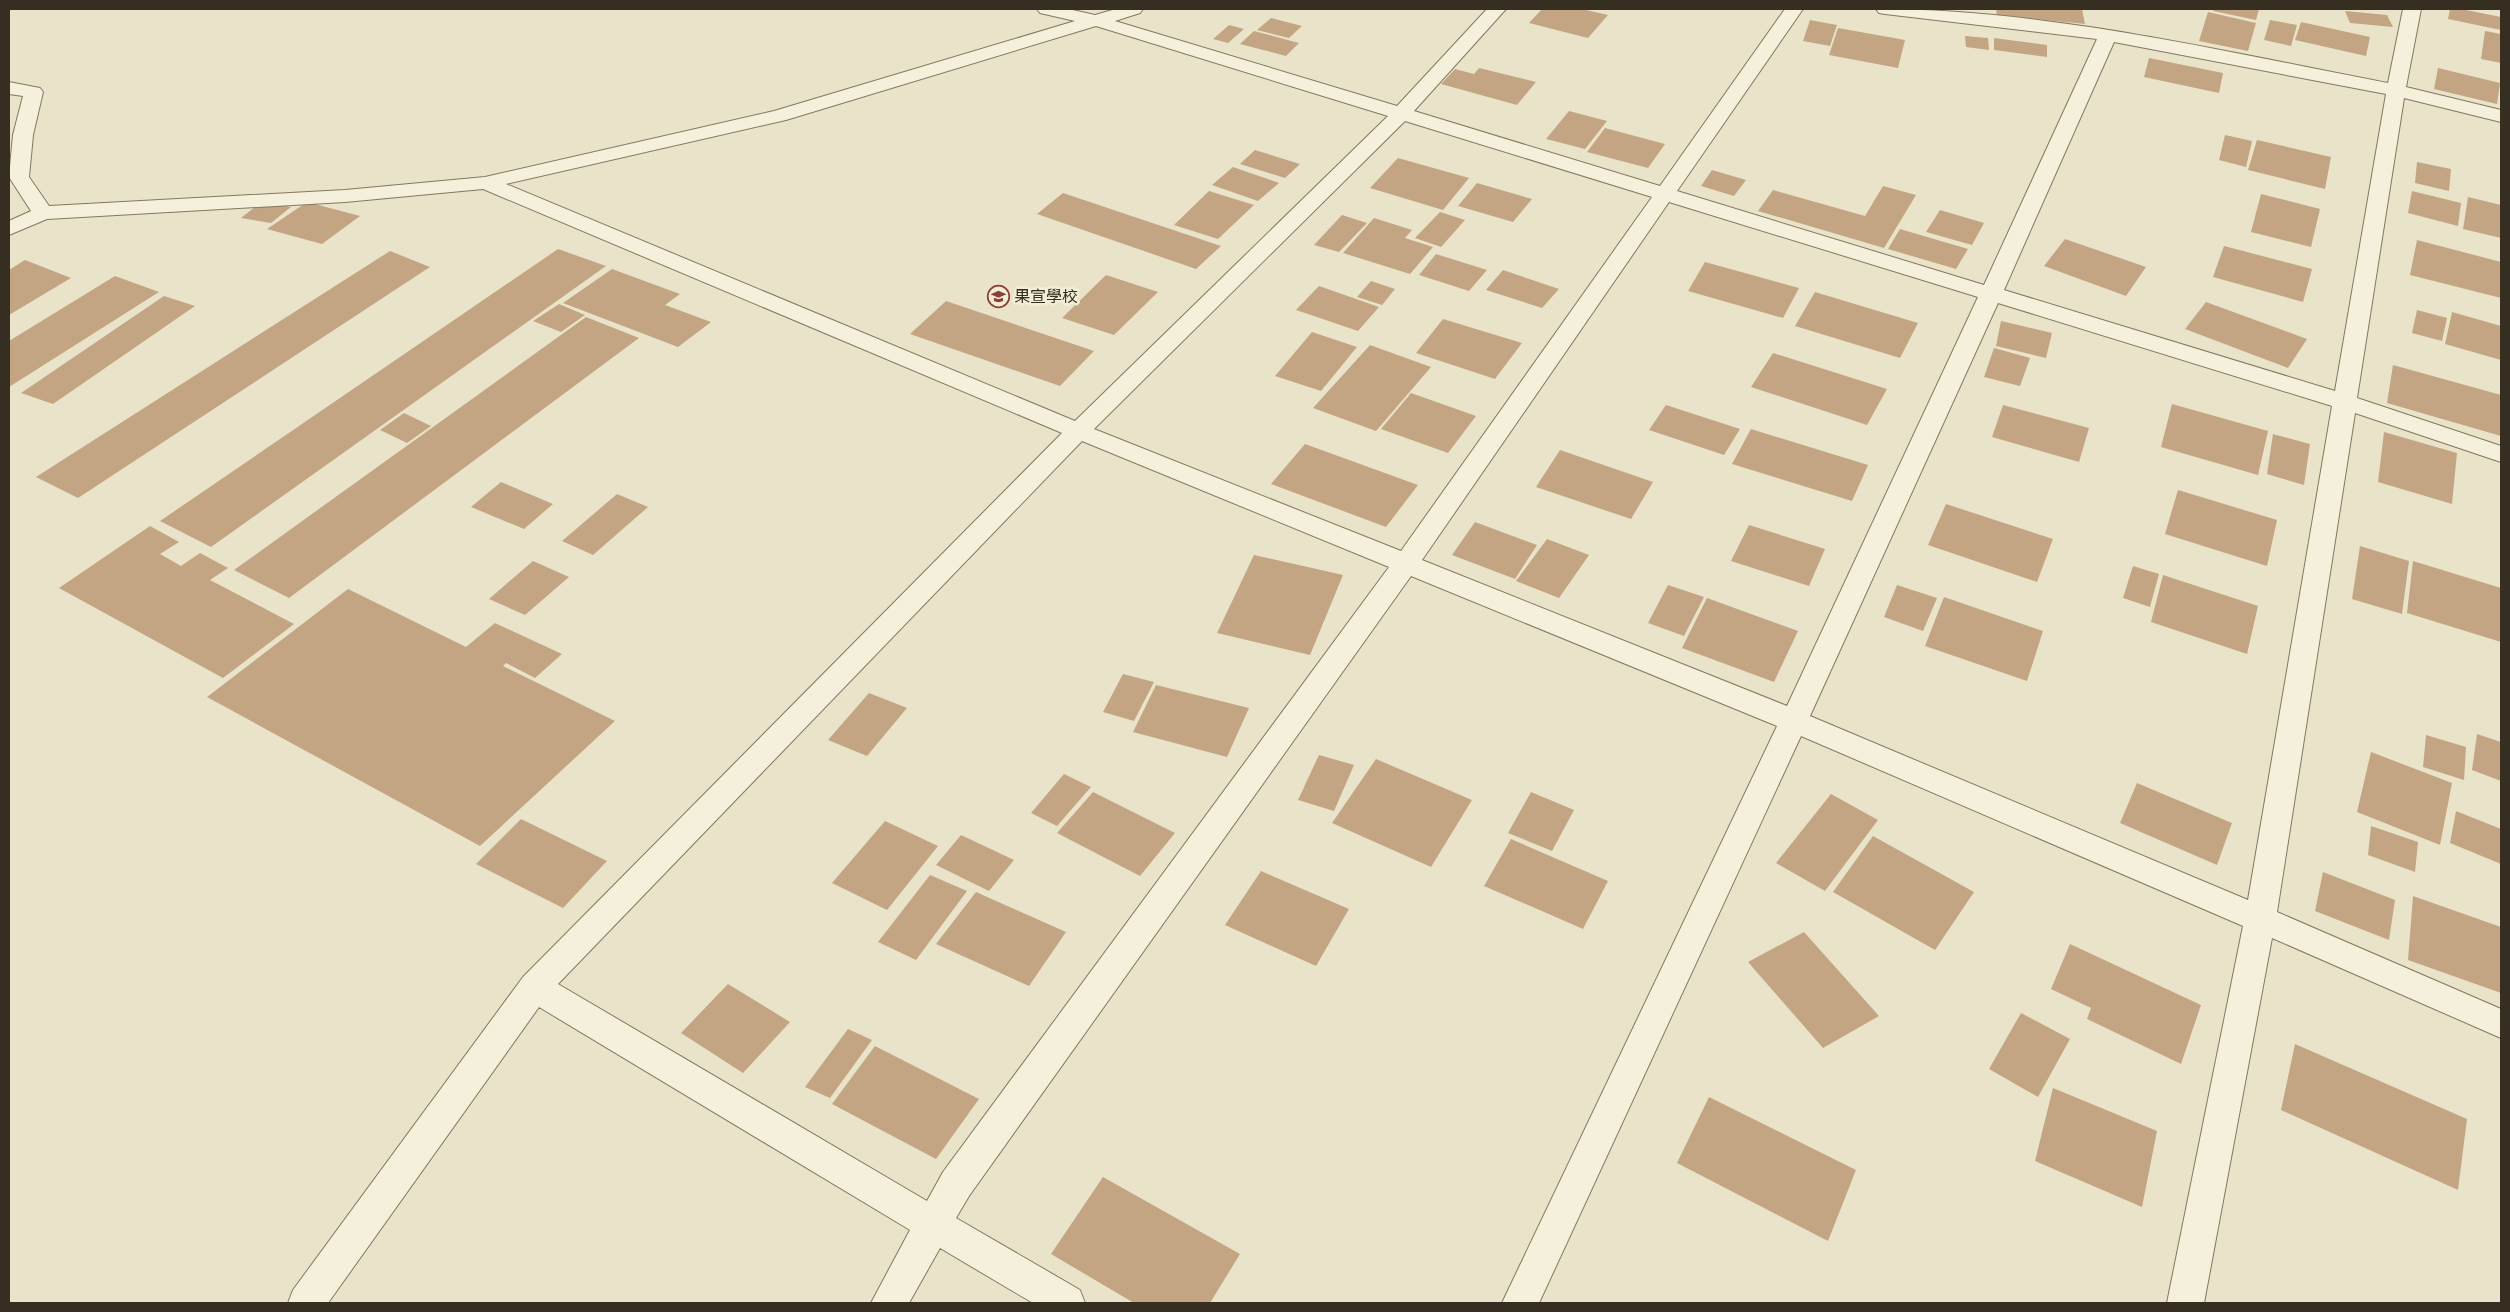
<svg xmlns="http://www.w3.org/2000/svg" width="2510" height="1312" font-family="'Zilla Slab','Noto Sans SC',serif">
  <rect width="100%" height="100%" fill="#e9e4c9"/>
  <g fill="#c3a583">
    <path d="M1542,9H1582L1608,15L1588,38L1529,23Z"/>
    <path d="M1996,9H2082L2085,24L1997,15Z"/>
    <path d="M2214,9H2259L2256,20L2213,11Z"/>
    <path d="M2450,9H2461L2501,17V30L2448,19Z"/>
    <path d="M2345,11L2387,15L2393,27L2350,23Z"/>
    <path d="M2208,12L2256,23L2248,51L2199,41Z"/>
    <path d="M1271,18L1302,26L1289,38L1257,30Z"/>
    <path d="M1810,20L1837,25L1830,46L1803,41Z"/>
    <path d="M2270,20L2297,25L2291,46L2264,40Z"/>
    <path d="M2301,22L2370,37L2366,56L2295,40Z"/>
    <path d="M1229,25L1244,29L1228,43L1213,39Z"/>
    <path d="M1838,28L1905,40L1898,68L1829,55Z"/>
    <path d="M1254,31L1299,43L1286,56L1240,44Z"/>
    <path d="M2485,31L2501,34V63L2481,59Z"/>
    <path d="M1965,36L1988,38L1989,50L1966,47Z"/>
    <path d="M1994,38L2047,45V57L1994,50Z"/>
    <path d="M2149,58L2223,73L2219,93L2144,77Z"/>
    <path d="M1479,68L1536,82L1517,105L1441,84L1455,69L1474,74Z"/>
    <path d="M2438,68L2500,83L2497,104L2434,89Z"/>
    <path d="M1569,111L1607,121L1585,149L1546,139Z"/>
    <path d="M1605,128L1665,144L1648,168L1587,152Z"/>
    <path d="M2225,135L2252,141L2246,167L2219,160Z"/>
    <path d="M2257,140L2331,157L2325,189L2248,170Z"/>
    <path d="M1255,150L1300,164L1285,178L1240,164Z"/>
    <path d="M1398,158L1469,178L1443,210L1370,188Z"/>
    <path d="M2417,162L2451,169L2449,191L2415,183Z"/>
    <path d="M1233,167L1279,183L1258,201L1212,185Z"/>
    <path d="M1712,170L1746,180L1734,196L1701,186Z"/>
    <path d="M1477,183L1532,199L1513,222L1458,206Z"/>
    <path d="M1883,186L1916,195L1884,248L1758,211L1773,190L1865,216Z"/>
    <path d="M1209,191L1254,205L1218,239L1174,225Z"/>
    <path d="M2412,191L2461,203L2458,226L2408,213Z"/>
    <path d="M1063,193L1221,246L1196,269L1037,214Z"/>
    <path d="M2261,194L2320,209L2311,247L2251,232Z"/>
    <path d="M2468,197L2501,205V238L2463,229Z"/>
    <path d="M261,202L291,207L271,223L241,218Z"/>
    <path d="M307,202L360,216L322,244L267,229Z"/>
    <path d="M1940,210L1984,223L1972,245L1926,232Z"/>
    <path d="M1440,212L1465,220L1441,247L1415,238Z"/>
    <path d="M1342,215L1367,223L1339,252L1314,245Z"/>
    <path d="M1374,218L1412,230L1405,238L1433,247L1410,274L1343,253Z"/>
    <path d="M1900,229L1968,249L1956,269L1888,249Z"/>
    <path d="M2065,239L2146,267L2126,296L2044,266Z"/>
    <path d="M2417,240L2501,262V298L2410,275Z"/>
    <path d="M2224,246L2312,269L2303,302L2213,277Z"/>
    <path d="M558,249L606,266L211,547L160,521Z"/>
    <path d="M390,251L430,267L78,498L36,477Z"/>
    <path d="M1436,254L1487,270L1469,291L1419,275Z"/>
    <path d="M25,260L71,278L9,315V270Z"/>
    <path d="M1705,262L1799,288L1783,318L1688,291Z"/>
    <path d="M612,269L680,294L665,305L711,322L678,347L563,303Z"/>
    <path d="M1503,270L1559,289L1542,308L1486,290Z"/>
    <path d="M1106,275L1158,292L1114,335L1062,318Z"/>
    <path d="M115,276L159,292L9,387V341Z"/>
    <path d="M1371,281L1395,289L1382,305L1357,297Z"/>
    <path d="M1319,286L1379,307L1358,331L1296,310Z"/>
    <path d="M1815,292L1918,323L1900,358L1795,326Z"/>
    <path d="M164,296L195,306L53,404L21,393Z"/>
    <path d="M946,301L1094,351L1060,386L910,334Z"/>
    <path d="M2206,302L2307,339L2288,368L2185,329Z"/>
    <path d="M559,304L585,315L561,332L533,321Z"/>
    <path d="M2417,310L2447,318L2442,341L2412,333Z"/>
    <path d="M2452,312L2501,326V360L2445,344Z"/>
    <path d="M586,317L639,338L289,598L234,570Z"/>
    <path d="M1443,319L1522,343L1495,379L1416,353Z"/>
    <path d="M2001,321L2052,333L2046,358L1996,346Z"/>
    <path d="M1312,332L1357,347L1321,391L1275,376Z"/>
    <path d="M1370,345L1431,367L1376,431L1313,408Z"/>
    <path d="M1994,348L2030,358L2020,386L1984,377Z"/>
    <path d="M1773,353L1887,389L1867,425L1751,387Z"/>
    <path d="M2393,365L2501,395V436L2387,403Z"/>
    <path d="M1411,393L1476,416L1448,453L1381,429Z"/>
    <path d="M2172,404L2268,431L2258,475L2161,447Z"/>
    <path d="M1666,405L1740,429L1724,455L1649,430Z"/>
    <path d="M2003,405L2089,428L2079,462L1992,437Z"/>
    <path d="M404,413L431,426L407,443L380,430Z"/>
    <path d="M1751,429L1868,465L1852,501L1732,464Z"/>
    <path d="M2384,432L2457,453L2452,504L2378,482Z"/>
    <path d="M2273,434L2310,444L2304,485L2267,474Z"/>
    <path d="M1305,444L1418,485L1386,527L1271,484Z"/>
    <path d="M1560,450L1653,482L1631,519L1536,487Z"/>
    <path d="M501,482L553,504L524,529L471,507Z"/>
    <path d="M2178,490L2277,520L2267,566L2165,534Z"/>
    <path d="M617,494L648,507L593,555L562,541Z"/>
    <path d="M1946,504L2053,539L2037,582L1928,545Z"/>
    <path d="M1475,522L1537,545L1515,579L1452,555Z"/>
    <path d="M1749,525L1825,549L1809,586L1731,561Z"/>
    <path d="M150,526L179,542L160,554L181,566L200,553L228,568L210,580L294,624L223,678L59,588Z"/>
    <path d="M1547,539L1589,555L1559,598L1516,581Z"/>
    <path d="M2360,546L2409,561L2402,614L2352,599Z"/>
    <path d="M1254,555L1343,575L1310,655L1217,633Z"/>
    <path d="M533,561L569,577L525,615L489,599Z"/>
    <path d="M2413,561L2501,588V642L2407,613Z"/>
    <path d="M2133,566L2159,574L2150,607L2123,598Z"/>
    <path d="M2163,575L2258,606L2247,654L2151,622Z"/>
    <path d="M1668,585L1704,597L1684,636L1648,623Z"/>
    <path d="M1897,585L1937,598L1923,631L1884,617Z"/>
    <path d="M348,589L466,647L495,623L562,654L535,678L506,663L503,666L615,721L480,846L207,697Z"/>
    <path d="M1944,597L2043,631L2027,681L1925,646Z"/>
    <path d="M1707,598L1798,631L1774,682L1682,648Z"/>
    <path d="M1123,674L1154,682L1134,721L1103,712Z"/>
    <path d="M1156,685L1249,708L1227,757L1133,732Z"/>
    <path d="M869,693L907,708L867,756L828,740Z"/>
    <path d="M2477,734L2501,742V781L2472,770Z"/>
    <path d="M2426,735L2466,747L2464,780L2423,767Z"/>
    <path d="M2371,752L2452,783L2440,845L2357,812Z"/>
    <path d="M1319,755L1354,765L1334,811L1298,800Z"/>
    <path d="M1376,759L1472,800L1431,867L1332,823Z"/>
    <path d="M1064,774L1091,787L1057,826L1031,813Z"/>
    <path d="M2137,783L2232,823L2217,865L2120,823Z"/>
    <path d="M1093,792L1175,833L1140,876L1057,833Z"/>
    <path d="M1531,792L1574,810L1552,851L1508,833Z"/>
    <path d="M1831,794L1878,820L1825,891L1776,863Z"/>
    <path d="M2456,811L2501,829V864L2450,843Z"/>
    <path d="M521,819L607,861L563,908L476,864Z"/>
    <path d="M885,821L938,846L887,910L832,883Z"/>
    <path d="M2371,826L2418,842L2415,872L2368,855Z"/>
    <path d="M961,835L1014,860L989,891L936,865Z"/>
    <path d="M1873,836L1974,892L1935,950L1833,892Z"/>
    <path d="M1511,839L1608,881L1583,929L1484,886Z"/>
    <path d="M1261,871L1349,909L1316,966L1225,925Z"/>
    <path d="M2323,872L2395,900L2389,940L2315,911Z"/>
    <path d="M930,875L967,891L916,960L878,942Z"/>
    <path d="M976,892L1066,932L1029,986L936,944Z"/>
    <path d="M2413,896L2501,927V993L2408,960Z"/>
    <path d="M1804,932L1879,1016L1823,1048L1748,962Z"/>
    <path d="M2070,944L2201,1005L2181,1064L2087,1019L2091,1008L2051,989Z"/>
    <path d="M728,984L790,1022L743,1073L681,1033Z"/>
    <path d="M2021,1013L2070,1039L2038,1097L1989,1069Z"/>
    <path d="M848,1029L872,1040L830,1098L805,1087Z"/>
    <path d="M2295,1044L2467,1119L2458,1190L2281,1110Z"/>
    <path d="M875,1046L979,1099L936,1159L832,1104Z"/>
    <path d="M2053,1088L2157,1131L2142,1207L2035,1161Z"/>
    <path d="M1709,1097L1856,1170L1828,1241L1677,1163Z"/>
    <path d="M1103,1177L1240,1254L1210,1303H1134L1051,1254Z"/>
  </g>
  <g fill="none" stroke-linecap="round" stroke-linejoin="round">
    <defs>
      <path id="street" d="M1037,9H1068L1095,15L1116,9H1143L1140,13L1115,21L1397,106L1487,9H1506L1414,111L1660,186L1785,9H1803L1677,191L1984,285L2097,39L1885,14L1879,13L1876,9C2046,9 2222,51 2388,83L2403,9H2421L2406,87L2501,110V122L2404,98L2357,398L2501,446V462L2355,413L2277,912L2501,1009V1038L2272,938L2204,1303H2167L2243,926L1801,736L1539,1303H1502L1777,726L1411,576L969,1196L956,1218L1080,1290L1085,1303H1033L940,1248L909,1303H871L910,1230L539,1007L328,1303H288L293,1290L523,977L1062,433L483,189L345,202L47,219L9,235V221L31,211L9,177L13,135L23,96L9,94V82L40,88L43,92L33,135L29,177L49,206L345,190L485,177L774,111L1075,21L1040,13ZM1096,26L1388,116L1075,421L506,184L786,120ZM2114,42L2386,94L2335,391L2004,290ZM1405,121L1652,197L1401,551L1094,429ZM1669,202L1978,297L1787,706L1422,560ZM1998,303L2332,406L2248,900L1810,716ZM1082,441L1389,567L943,1172L927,1201L558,984Z"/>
    </defs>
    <use href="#street" stroke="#837760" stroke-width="2"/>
    <use href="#street" fill="#f5f0db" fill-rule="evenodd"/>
  </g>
  <defs>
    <symbol id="school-ring" viewBox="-11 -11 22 22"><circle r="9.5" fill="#f2edd7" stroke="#8b4037" stroke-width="1.5"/><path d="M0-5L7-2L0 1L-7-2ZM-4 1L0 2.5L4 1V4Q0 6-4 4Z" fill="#8b4037"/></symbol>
  </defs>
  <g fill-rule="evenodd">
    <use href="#school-ring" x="986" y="284" width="25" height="25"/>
  </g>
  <g text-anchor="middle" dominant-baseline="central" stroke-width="5" stroke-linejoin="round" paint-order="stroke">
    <g font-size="16" fill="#362e21" stroke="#f2edd7" text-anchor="start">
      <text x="1014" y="296">果宣學校</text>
    </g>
  </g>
  <rect width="2510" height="1312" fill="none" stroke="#362e21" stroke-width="20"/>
</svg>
